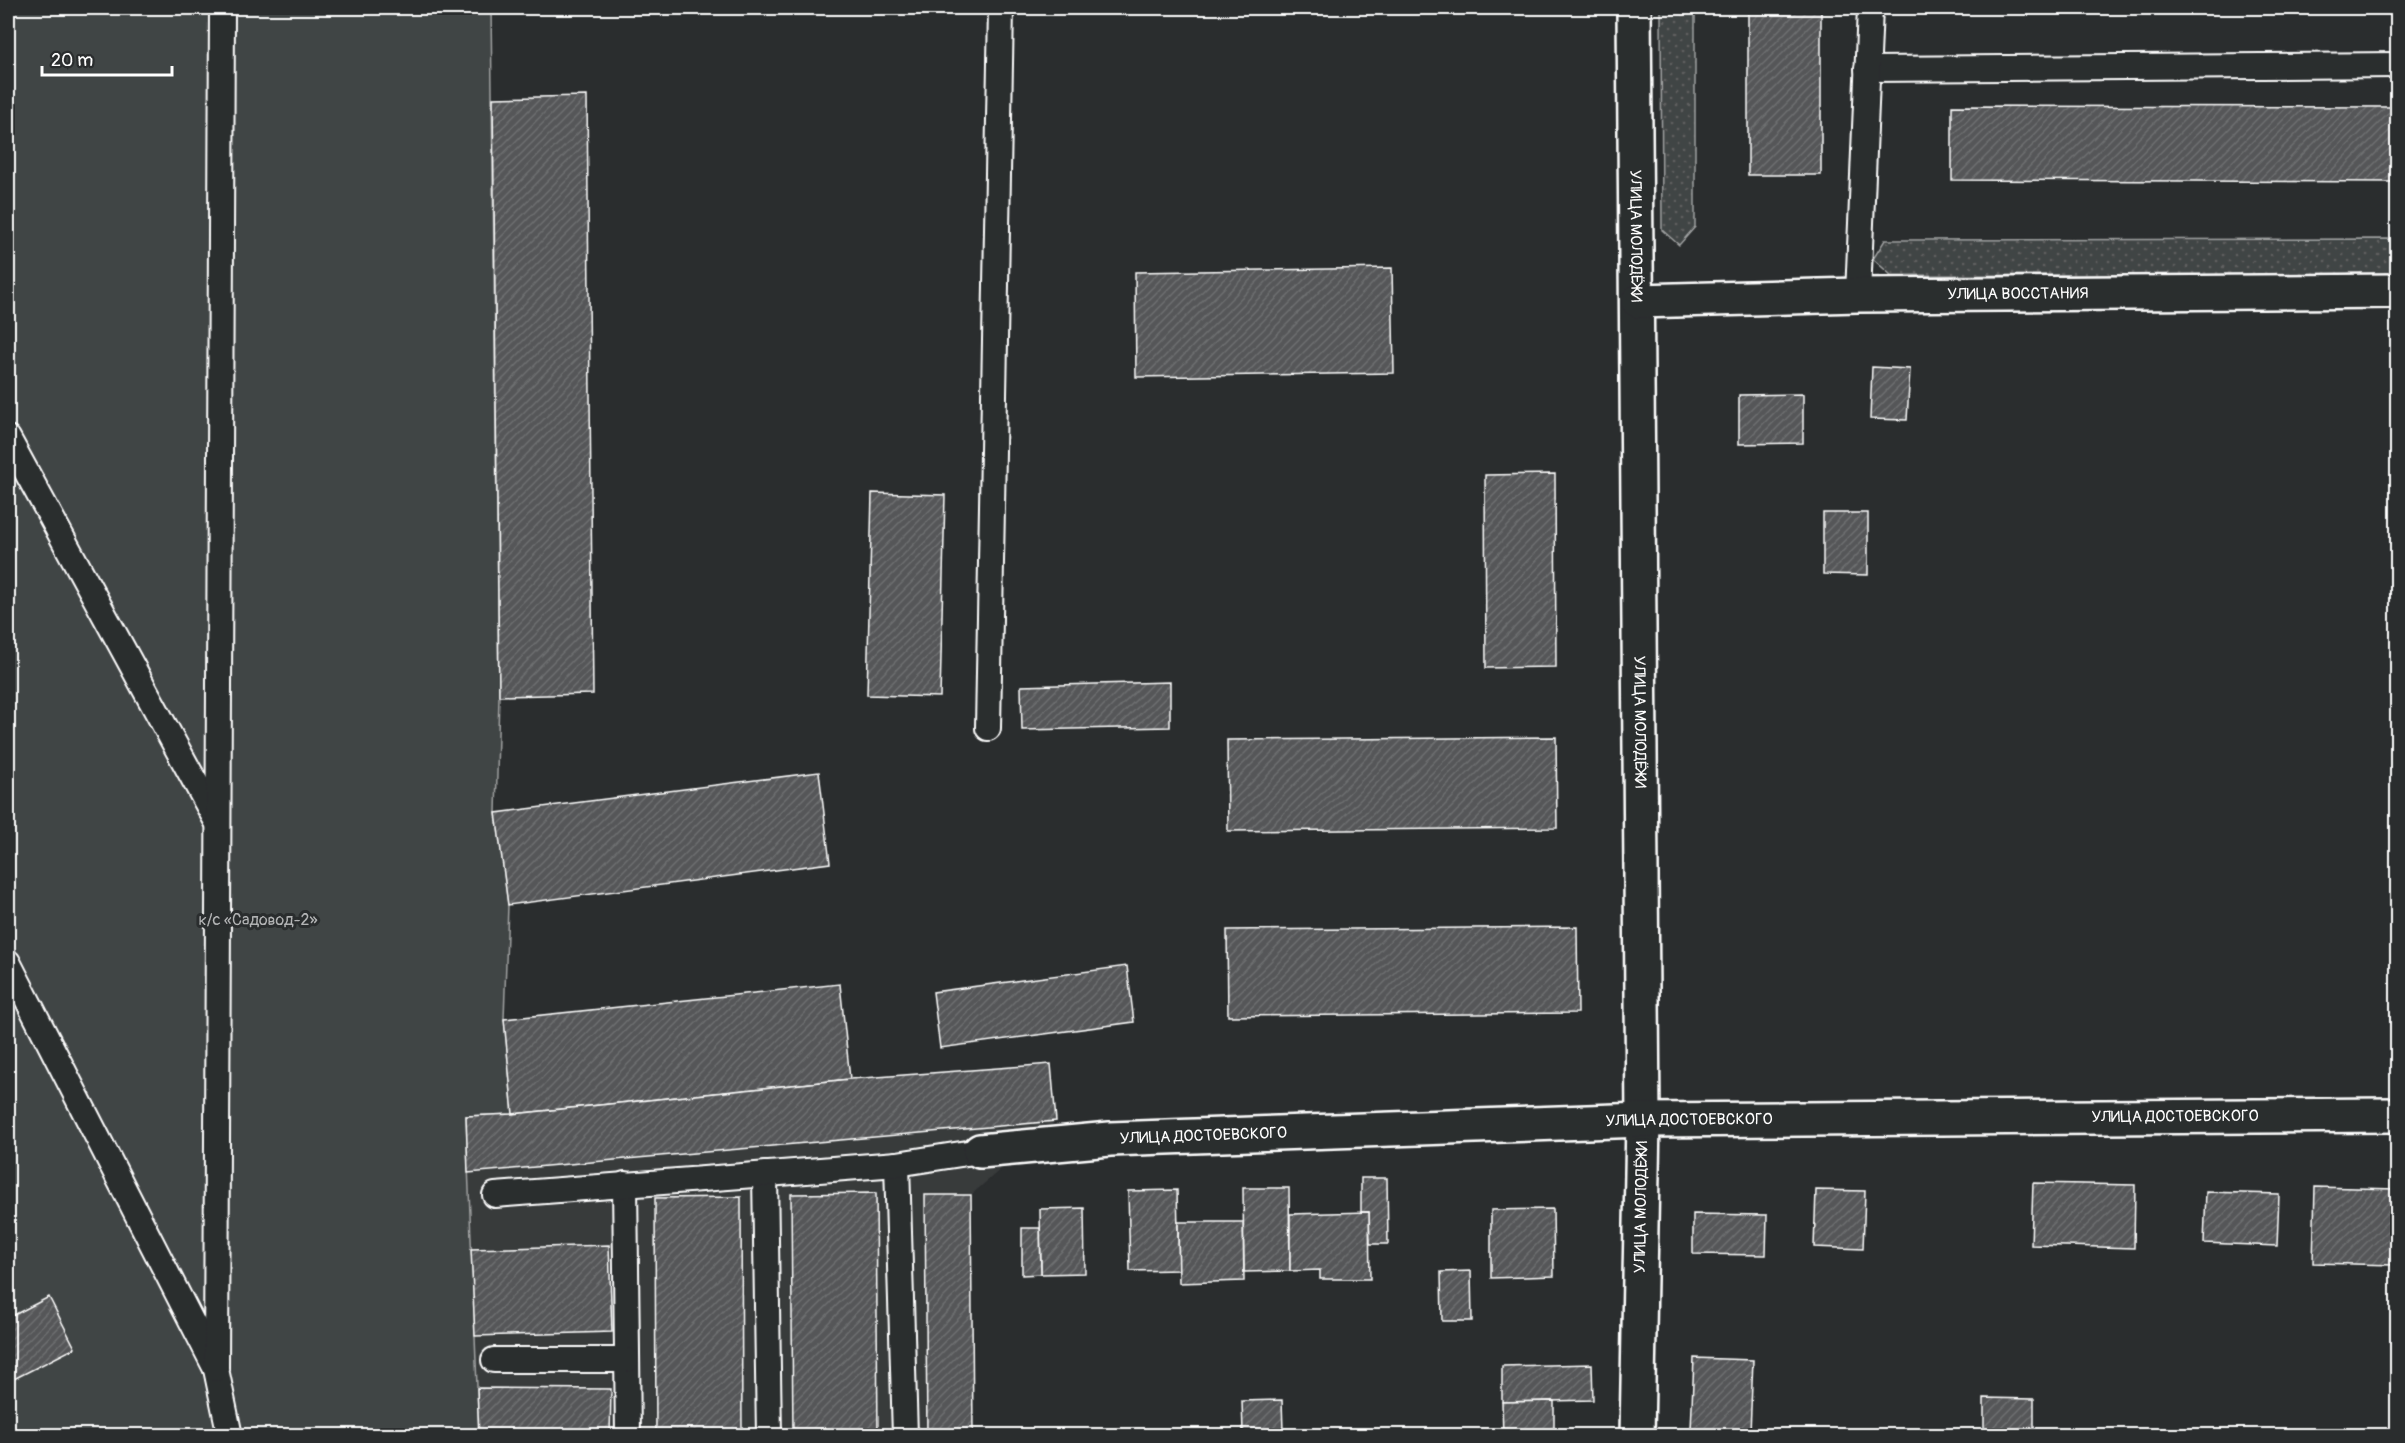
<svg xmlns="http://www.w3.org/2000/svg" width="2405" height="1443" font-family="Pangolin,sans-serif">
  <defs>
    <pattern id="park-dots" width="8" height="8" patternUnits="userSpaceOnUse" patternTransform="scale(1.5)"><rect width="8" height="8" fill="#414445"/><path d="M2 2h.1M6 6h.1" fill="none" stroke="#5e6061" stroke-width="1.8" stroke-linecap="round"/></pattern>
    <pattern id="building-hatch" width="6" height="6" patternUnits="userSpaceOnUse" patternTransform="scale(1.5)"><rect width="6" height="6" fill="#555758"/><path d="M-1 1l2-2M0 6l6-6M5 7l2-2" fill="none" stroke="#6e7071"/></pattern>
  </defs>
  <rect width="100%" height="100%" fill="#2a2d2e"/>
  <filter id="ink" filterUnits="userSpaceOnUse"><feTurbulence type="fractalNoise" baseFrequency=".0167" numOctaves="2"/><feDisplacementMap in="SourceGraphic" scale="12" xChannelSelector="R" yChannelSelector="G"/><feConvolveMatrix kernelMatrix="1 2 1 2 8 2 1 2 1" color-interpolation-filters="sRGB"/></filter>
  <g filter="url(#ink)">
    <path fill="#373a3b" d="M1051,1064L1056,1121L971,1195L973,1435H479L466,1116L513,1114L850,1079Z"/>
    <path fill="#414445" stroke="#a0a2a2" stroke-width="1.5" d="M8,8H491L499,696L496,813L508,905L504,1019L513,1114L466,1116L479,1435H8Z"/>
    <g fill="url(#park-dots)" stroke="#a0a2a2" stroke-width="1.5">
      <path d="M1661,8H1695V227L1679,245L1662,230Z"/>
      <path d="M2398,239L2397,276L1891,275L1873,259L1885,240Z"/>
    </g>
    <g fill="url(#building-hatch)" stroke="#fff" stroke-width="1.5">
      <rect x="1748" y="8" width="73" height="167"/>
      <path d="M587,96L593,694L499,696L493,98Z"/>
      <path d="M1952,106L2398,107V182L1952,180Z"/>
      <path d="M1392,268L1394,373L1136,377L1135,272Z"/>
      <path d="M1872,367L1910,369L1907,420L1870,419Z"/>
      <path d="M1803,394V443L1739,444V395Z"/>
      <path d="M1555,474L1556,667L1486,668L1485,475Z"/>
      <path d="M872,493L945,495L940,697L867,695Z"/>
      <path d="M1823,513H1868V575L1823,574Z"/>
      <path d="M1170,682V727L1022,730L1021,686Z"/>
      <path d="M1556,737L1557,828L1228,831L1227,740Z"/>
      <path d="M819,772L830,863L508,905L496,813Z"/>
      <path d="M1577,927L1578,1013L1228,1016L1227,930Z"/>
      <path d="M1127,966L1134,1022L940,1048L933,992Z"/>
      <path d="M840,984L850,1079L513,1114L504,1019Z"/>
      <path d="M1051,1064L1056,1121L468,1173L466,1116L513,1114L850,1079Z"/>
      <path d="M1361,1178H1387L1388,1244H1370L1369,1212H1361Z"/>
      <path d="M2033,1183L2135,1185L2134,1248L2031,1245Z"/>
      <path d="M2315,1187L2396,1189L2394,1265L2313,1263Z"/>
      <path d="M1243,1188H1289L1290,1271L1244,1272Z"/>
      <path d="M1177,1190L1179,1270L1130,1271L1128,1191Z"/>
      <path d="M1816,1190L1865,1191L1863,1249L1814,1247Z"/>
      <path d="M2206,1192L2279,1194L2277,1246L2204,1243Z"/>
      <path d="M876,1193L878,1436H793L791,1194Z"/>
      <path d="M925,1195H971L973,1436H927Z"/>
      <path d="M741,1197L742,1436H656L655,1198Z"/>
      <path d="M1084,1208L1085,1273L1041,1274L1040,1209Z"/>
      <path d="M1553,1209L1554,1276L1491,1278V1210Z"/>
      <path d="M1369,1212L1370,1279H1320V1270L1290,1271V1214Z"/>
      <path d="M1693,1214L1767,1215L1766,1255L1693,1254Z"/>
      <path d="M1178,1222H1243L1244,1281L1179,1283Z"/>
      <path d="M1022,1228H1040L1041,1274L1022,1275Z"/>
      <path d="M609,1245L612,1332L475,1336L471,1249Z"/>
      <path d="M1471,1271L1472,1321H1442L1441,1272Z"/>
      <path d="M49,1297L75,1348L8,1382V1318Z"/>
      <path d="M1694,1358L1753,1360L1750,1432L1691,1430Z"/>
      <path d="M1592,1364L1593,1400L1502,1402V1366Z"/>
      <path d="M477,1388L611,1389L610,1436H479Z"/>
      <path d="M1984,1398L2034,1399V1436H1984Z"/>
      <path d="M1282,1400L1283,1431L1243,1432L1242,1401Z"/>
      <path d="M1554,1401V1436H1503L1502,1402Z"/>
    </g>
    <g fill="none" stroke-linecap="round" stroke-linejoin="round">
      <defs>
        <g id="lane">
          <path d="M1867,69L2398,65"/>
          <path d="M1858,295L1870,8"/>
          <path d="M8,438L216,820"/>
          <path d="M988,728L1001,8"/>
          <path d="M8,962L216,1369L230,1436"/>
          <path d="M897,1164L905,1436"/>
          <path d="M765,1174L769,1436"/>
          <path d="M625,1184L628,1436"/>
          <path d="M495,1195L897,1164L980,1151"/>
          <path d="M494,1360H627"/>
          <path d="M216,1369L222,8"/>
        </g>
        <g id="street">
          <path id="s1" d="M1634,8L1643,1120L1637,1436"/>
          <path id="s2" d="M1638,301L1858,295L2398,291"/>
          <path id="s3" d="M980,1151L1110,1139L1643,1120L2398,1115"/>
        </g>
      </defs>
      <use href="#lane" stroke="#fff" stroke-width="28"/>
      <use href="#street" stroke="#fff" stroke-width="38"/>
      <use href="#lane" stroke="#2a2d2e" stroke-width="24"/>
      <use href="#street" stroke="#2a2d2e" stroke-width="33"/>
    </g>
  </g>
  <g text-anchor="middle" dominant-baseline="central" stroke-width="6" stroke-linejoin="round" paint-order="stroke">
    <g font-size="16" fill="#fff" stroke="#2a2d2e">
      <text stroke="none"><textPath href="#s1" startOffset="228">УЛИЦА МОЛОДЁЖИ</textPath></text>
      <text stroke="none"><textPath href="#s2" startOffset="380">УЛИЦА ВОССТАНИЯ</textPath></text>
      <text stroke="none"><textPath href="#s1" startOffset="714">УЛИЦА МОЛОДЁЖИ</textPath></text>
      <text stroke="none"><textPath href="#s3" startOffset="1196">УЛИЦА ДОСТОЕВСКОГО</textPath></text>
      <text stroke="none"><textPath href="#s3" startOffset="710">УЛИЦА ДОСТОЕВСКОГО</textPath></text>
      <text stroke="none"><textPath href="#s3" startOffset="224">УЛИЦА ДОСТОЕВСКОГО</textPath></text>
      <text transform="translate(1641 1207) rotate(-89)">УЛИЦА МОЛОДЁЖИ</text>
    </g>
    <g font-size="16" fill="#b3b4b5" stroke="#2a2d2e">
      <text x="258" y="920">к/с «Садовод-2»</text>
    </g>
  </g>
  <rect width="2405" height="1443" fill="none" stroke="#2a2d2e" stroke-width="30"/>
  <rect x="15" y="15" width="2375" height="1413" fill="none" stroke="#fff" stroke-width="2" filter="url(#ink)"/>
  <path d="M42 66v9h130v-9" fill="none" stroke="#ffffff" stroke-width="3"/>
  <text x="51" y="66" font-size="18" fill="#ffffff" stroke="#2a2d2e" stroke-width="4.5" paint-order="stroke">20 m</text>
</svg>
